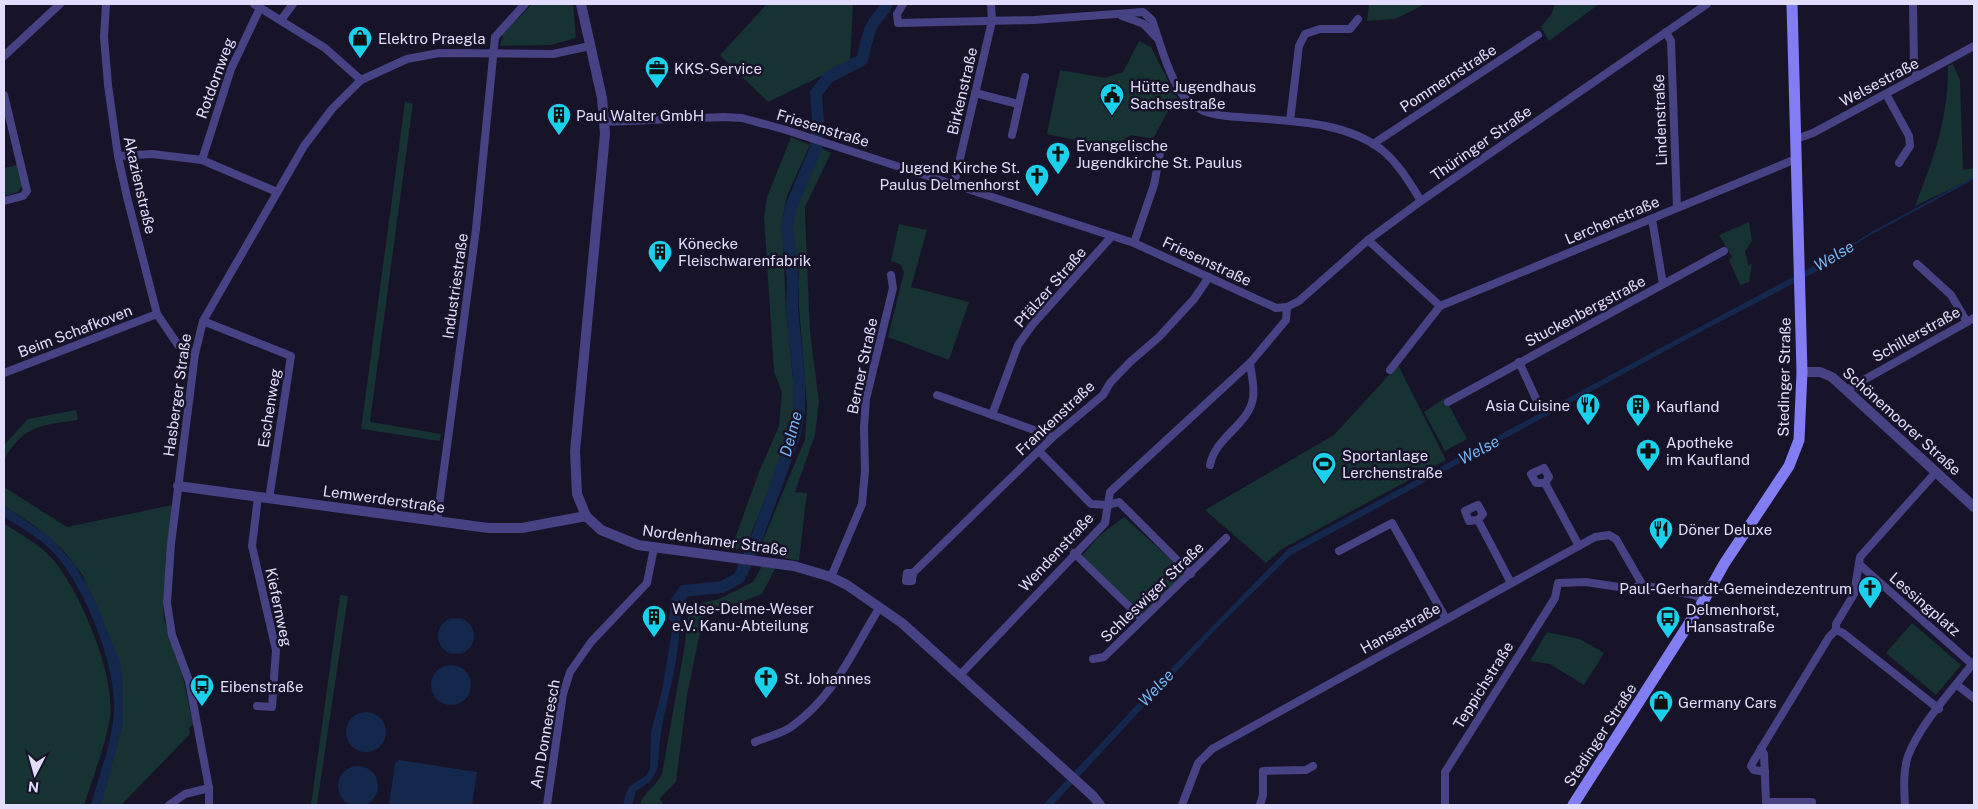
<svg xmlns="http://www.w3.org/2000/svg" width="1978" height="809" font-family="'Public Sans',sans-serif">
  <rect width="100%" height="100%" fill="#171329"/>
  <g fill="#163232">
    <path d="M532,4H573L576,38L551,45L500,46L503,34Z"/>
    <path d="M767,4H853L850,62L768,102L720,55Z"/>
    <path d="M1369,4H1425L1395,19L1367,21Z"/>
    <path d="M1555,4H1599L1549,41L1541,27L1552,13Z"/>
    <path d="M1139,41L1151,47L1178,100L1168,111L1153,139L1131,135L1112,148L1047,134L1060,70L1105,78L1123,72Z"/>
    <path d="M1953,64L1960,80L1963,170L1974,168V178L1915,206C1934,157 1948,120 1948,66Z"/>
    <path d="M405,102L413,103L370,422L441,434L440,441L361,429Z"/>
    <path d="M791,137L810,145L787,196L782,221L786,309L796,410L787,444L745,549H731L759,472L779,426L782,392L774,372L764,217L767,197Z"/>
    <path d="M822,148L831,153L805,207V214L810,331L819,402L815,435L795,492L807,493L799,561L758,552L805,439L807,407L799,306V273L791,229L795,207Z"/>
    <path d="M17,165L22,186L18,192L4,196V168Z"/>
    <path d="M1749,222L1752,241L1745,251L1748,265L1752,264L1749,282L1740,285L1729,260L1732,257L1719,235Z"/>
    <path d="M899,224L927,230L911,287L969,302L949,360L888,337L904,272L901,265L891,261Z"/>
    <path d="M1398,365L1446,460L1282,549L1266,563L1205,510L1334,435Z"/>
    <path d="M1445,398L1467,439L1445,451L1424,412Z"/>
    <path d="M76,410L78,420C42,425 23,425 4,460V445L28,419Z"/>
    <path d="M4,487L67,527L172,505L163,604L164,619L183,678L193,724L189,728L190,734L121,805L101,804L123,723L122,674L83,576L75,565L62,549L35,526L4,506Z"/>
    <path d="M1124,517L1188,575L1142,617L1082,556L1099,536Z"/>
    <path d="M4,523C22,536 41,544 55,562C81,594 116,676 110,718C105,747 93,777 84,805H4Z"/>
    <path d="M762,566L776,567L762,594L708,614L703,618L687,695L676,782L660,798L663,805H640C642,794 657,785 662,774L685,644L687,620L692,610L701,603L719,599L753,582Z"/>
    <path d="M340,595L348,596L317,805H311Z"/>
    <path d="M1912,623L1961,665L1936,695L1886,653Z"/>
    <path d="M1547,632L1580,639L1604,653L1584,685L1550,664L1530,661Z"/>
  </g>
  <g fill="#14274c">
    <path d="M1828,258L1831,264L1704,330L1291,555L1214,631L1053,805H1043L1160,680L1288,549Z"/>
    <path d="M4,506L50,537L75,565L94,598L120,662L122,674L123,723L101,805H91C99,774 113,741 114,709C116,664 84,585 53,552C40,538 20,527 4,517Z"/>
    <path d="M677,601C686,647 666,694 660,740C658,750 660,764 655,774C650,783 644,786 636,791L632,805H623L626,793L630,786L647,775L650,768L651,732L662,690Z"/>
    <circle cx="456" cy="636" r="18"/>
    <circle cx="451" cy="685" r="20"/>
    <circle cx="366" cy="732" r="20"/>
    <path d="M399,760L477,772L472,805H389L395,763Z"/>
    <circle cx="358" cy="786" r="20"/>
  </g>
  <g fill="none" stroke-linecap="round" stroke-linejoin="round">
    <path stroke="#14274c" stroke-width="2" d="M1828,261L1870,234L1974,178"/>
    <path stroke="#14274c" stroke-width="12" d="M675,617L677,601L684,591L722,587L739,578L753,548L794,437L799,414V379L792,309L793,282L787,226L791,207L816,148L818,120L816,93L829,77L862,60C865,48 867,35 873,24C877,16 884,12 887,4"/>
    <g stroke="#474283" stroke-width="8">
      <path d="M106,4L104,37L108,85L118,156L127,197L157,314L178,345L195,354"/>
      <path d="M254,4L325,48L361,80"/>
      <path d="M903,4L897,14L898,23L1034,20L1143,12L1152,20C1160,43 1170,82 1187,100C1200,114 1221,116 1239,117C1286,121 1343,120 1382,150C1398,163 1410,183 1421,201"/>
      <path d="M1913,4L1914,66L1917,77"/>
      <path d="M1122,16L1144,24L1156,37"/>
      <path d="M281,20L293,4"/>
      <path d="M1666,32L1671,41L1677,207"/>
      <path d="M4,56L60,4"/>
      <path d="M975,93L1018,104"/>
      <path d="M1886,94L1909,136L1910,146L1899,163"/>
      <path d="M4,95L27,191L23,196L4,201"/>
      <path d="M1290,121L1299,46L1305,34L1320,29H1350L1358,19"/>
      <path d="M604,122L723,117L742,118L786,130L1134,243L1276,308L1287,307L1299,301L1368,240L1421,201L1707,4"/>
      <path d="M1012,135L1025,77"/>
      <path d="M1796,139L1813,133L1974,46"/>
      <path d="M1373,144L1538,35"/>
      <path d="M118,156L152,154L202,160L277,192"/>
      <path d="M202,160L231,69L260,8"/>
      <path d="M954,184L992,21L991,4"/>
      <path d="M1652,219L1663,284"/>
      <path d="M1368,240L1440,306"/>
      <path d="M1134,243L1154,185L1161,148"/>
      <path d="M1917,264L1951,295L1967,322"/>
      <path d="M203,321L291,356L269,499"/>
      <path d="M1519,362L1538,403"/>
      <path d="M1390,370L1440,306L1796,159"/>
      <path d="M4,373L157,314"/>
      <path d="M1846,390L1974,318"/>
      <path d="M937,395L1053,437"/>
      <path d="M1448,402L1724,251"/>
      <path d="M992,415L1018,345L1033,324L1112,236"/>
      <path d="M1039,451L1091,504L1108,505L1119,502L1191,574"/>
      <path d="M1210,465C1215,437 1249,425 1253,398C1255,387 1251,373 1250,363"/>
      <path d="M1545,483H1536L1531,474L1544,468L1549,477L1545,483L1579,546"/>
      <path d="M1478,520L1469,521L1465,511L1478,505L1483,514L1478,520L1511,583"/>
      <path d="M437,521L476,229L495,37L525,4"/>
      <path d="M1339,551L1392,523L1446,619"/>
      <path d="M1074,553L1142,619"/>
      <path d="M1860,565L1972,664"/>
      <path d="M913,573L912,581H906L907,573H913L1053,437L1103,395L1110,383L1130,362L1159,337L1194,299L1209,277"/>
      <path d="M831,577L862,504L865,471L864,427L866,399L893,288L891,275"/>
      <path d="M1836,630L1843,633L1939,709"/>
      <path d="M1093,659L1104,657L1226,538"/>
      <path d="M960,675L1105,523L1110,492L1250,363L1286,320L1287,307"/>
      <path d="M1957,685L1974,698"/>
      <path d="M257,706L272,707L276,650L252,546L258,497"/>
      <path d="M755,742C766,737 781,734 791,727C836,695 852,651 880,607"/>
      <path d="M1761,748L1764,754L1766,802H1812"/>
      <path d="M1765,772L1754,770L1751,766L1753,762L1829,637L1836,630V624L1854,594L1860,557L1936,472"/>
      <path d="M169,805L185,794L209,788"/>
      <path d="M209,805V788L189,681L172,635L167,603L171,544L195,354L203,321L304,146L332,109L361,80L407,59L439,53L553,54L590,46"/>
      <path d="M547,805L563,694L570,672L591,642L647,583L654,548"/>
      <path d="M1182,805L1198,763L1212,749L1595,537L1609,535L1616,539L1642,584L1647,586L1694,595L1704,600"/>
      <path d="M1260,805L1263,795V771L1306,770L1313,766"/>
      <path d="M1445,805V772L1555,598L1558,583L1586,582L1632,589L1642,584"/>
      <path d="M1905,805C1904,789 1903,771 1908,756C1920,724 1953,689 1974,662"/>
    </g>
    <g stroke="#474283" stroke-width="10">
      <path d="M581,4L602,98L605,134L575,451L577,494L586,516L601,530L638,545L794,566L831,577L847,585L902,623L1093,796L1100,805"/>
      <path d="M1802,372H1820L1832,377L1974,507"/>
      <path d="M178,486L488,528H522L586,516"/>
    </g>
    <path stroke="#837df4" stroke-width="11" d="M1573,805L1704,600L1724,564L1789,466L1799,440L1802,372L1792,4"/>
  </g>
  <defs>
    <symbol id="shop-pin" viewBox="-11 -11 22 30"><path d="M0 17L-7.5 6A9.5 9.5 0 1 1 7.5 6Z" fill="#1ad0eb" stroke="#171329"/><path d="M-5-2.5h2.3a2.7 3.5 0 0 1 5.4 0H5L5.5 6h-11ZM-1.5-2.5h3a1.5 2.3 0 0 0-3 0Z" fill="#111"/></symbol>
    <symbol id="office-pin" viewBox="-11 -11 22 30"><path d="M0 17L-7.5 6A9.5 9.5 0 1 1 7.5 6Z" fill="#1ad0eb" stroke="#171329"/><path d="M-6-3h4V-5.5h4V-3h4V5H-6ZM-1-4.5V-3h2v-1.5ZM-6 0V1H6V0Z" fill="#111"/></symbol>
    <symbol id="civic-pin" viewBox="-11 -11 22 30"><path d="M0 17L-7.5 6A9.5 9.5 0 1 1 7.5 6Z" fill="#1ad0eb" stroke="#171329"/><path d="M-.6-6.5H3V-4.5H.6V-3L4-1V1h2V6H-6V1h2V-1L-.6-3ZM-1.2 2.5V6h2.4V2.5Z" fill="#111"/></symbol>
    <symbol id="building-pin" viewBox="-11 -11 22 30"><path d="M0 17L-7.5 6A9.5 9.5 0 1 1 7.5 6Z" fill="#1ad0eb" stroke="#171329"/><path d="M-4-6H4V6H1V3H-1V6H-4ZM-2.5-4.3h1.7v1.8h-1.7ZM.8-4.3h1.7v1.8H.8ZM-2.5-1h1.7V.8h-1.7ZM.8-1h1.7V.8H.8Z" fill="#111"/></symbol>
    <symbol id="church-pin" viewBox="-11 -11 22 30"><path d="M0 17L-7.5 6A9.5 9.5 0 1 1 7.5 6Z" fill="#1ad0eb" stroke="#171329"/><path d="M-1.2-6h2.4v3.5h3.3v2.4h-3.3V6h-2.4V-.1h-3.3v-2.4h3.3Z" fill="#111"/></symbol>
    <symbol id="restaurant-pin" viewBox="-11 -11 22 30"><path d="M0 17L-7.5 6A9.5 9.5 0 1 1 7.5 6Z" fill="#1ad0eb" stroke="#171329"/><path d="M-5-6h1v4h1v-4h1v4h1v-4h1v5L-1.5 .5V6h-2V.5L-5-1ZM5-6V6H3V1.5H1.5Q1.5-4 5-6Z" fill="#111"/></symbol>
    <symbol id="pharmacy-pin" viewBox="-11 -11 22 30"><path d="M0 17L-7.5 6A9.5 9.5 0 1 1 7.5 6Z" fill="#1ad0eb" stroke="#171329"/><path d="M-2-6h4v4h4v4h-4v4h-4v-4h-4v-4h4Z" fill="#111"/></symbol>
    <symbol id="stadium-pin" viewBox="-11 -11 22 30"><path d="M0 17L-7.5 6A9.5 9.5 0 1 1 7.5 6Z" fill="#1ad0eb" stroke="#171329"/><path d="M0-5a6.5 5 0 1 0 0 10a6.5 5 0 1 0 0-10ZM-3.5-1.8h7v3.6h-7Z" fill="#111"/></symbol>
    <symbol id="bus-pin" viewBox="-11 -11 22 30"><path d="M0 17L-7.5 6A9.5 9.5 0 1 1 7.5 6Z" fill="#1ad0eb" stroke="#171329"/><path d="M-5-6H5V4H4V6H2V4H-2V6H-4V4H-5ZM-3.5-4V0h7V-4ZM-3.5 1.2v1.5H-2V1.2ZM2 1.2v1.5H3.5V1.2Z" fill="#111"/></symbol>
  </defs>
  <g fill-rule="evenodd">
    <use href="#shop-pin" x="346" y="24" width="28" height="38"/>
    <use href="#office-pin" x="643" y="54" width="28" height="38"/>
    <use href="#civic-pin" x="1098" y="81" width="28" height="38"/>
    <use href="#building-pin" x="545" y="101" width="28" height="38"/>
    <use href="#church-pin" x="1044" y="140" width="28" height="38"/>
    <use href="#church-pin" x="1023" y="162" width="28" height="38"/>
    <use href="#building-pin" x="646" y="238" width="28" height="38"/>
    <use href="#restaurant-pin" x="1574" y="391" width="28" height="38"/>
    <use href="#building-pin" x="1624" y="392" width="28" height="38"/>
    <use href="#pharmacy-pin" x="1634" y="437" width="28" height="38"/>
    <use href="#stadium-pin" x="1310" y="450" width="28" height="38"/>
    <use href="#restaurant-pin" x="1647" y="515" width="28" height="38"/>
    <use href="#church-pin" x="1856" y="574" width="28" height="38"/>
    <use href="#building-pin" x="640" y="603" width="28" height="38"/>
    <use href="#bus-pin" x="1654" y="604" width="28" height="38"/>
    <use href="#church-pin" x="752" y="664" width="28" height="38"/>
    <use href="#bus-pin" x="188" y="672" width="28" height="38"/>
    <use href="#shop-pin" x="1647" y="688" width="28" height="38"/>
  </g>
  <g text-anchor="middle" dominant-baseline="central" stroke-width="5" stroke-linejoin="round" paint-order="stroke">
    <g font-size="15" fill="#e2ddfc" stroke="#171329" text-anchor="start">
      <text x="378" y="38">Elektro Praegla</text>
      <text x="674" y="68">KKS-Service</text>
      <text x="1130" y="86">Hütte Jugendhaus<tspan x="1130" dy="17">Sachsestraße</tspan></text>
      <text x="576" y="115">Paul Walter GmbH</text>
      <text x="1076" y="145">Evangelische<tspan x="1076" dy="17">Jugendkirche St. Paulus</tspan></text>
      <text x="1020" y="167" text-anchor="end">Jugend Kirche St.<tspan x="1020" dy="17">Paulus Delmenhorst</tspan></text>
      <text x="678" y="243">Könecke<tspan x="678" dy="17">Fleischwarenfabrik</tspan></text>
      <text x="1570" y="405" text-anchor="end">Asia Cuisine</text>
      <text x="1656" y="406">Kaufland</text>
      <text x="1666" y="442">Apotheke<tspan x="1666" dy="17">im Kaufland</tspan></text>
      <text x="1342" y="455">Sportanlage<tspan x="1342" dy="17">Lerchenstraße</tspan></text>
      <text x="1678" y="529">Döner Deluxe</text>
      <text x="1852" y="588" text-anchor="end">Paul-Gerhardt-Gemeindezentrum</text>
      <text x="672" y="608">Welse-Delme-Weser<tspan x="672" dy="17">e.V. Kanu-Abteilung</tspan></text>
      <text x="1686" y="609">Delmenhorst,<tspan x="1686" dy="17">Hansastraße</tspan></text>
      <text x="784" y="678">St. Johannes</text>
      <text x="220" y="686">Eibenstraße</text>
      <text x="1678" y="702">Germany Cars</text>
    </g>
    <g font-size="15" fill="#e2ddfc" stroke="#171329">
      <text transform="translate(215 78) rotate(-70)">Rotdornweg</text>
      <text transform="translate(1448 78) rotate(-33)">Pommernstraße</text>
      <text transform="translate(1879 82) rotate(-28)">Welsestraße</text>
      <text transform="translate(962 91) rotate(-77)">Birkenstraße</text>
      <text transform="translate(1660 120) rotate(-92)">Lindenstraße</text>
      <text transform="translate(823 128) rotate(17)">Friesenstraße</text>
      <text transform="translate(1481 143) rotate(-35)">Thüringer Straße</text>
      <text transform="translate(140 185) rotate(77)">Akazienstraße</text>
      <text transform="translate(1612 220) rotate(-23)">Lerchenstraße</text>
      <text transform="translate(1207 261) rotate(25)">Friesenstraße</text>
      <text transform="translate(455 286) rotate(-82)">Industriestraße</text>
      <text transform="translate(1050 287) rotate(-49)">Pfälzer Straße</text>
      <text transform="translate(1585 311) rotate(-28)">Stuckenbergstraße</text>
      <text transform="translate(75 331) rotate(-21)">Beim Schafkoven</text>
      <text transform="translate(1916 334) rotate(-29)">Schillerstraße</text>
      <text transform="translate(862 366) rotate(-78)">Berner Straße</text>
      <text transform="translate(1784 377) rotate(-89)">Stedinger Straße</text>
      <text transform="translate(177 395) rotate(-82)">Hasberger Straße</text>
      <text transform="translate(269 408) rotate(-81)">Eschenweg</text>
      <text transform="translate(1055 418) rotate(-43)">Frankenstraße</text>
      <text transform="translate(1902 421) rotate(42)">Schönemoorer Straße</text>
      <text transform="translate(384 499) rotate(8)">Lemwerderstraße</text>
      <text transform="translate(715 540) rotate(8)">Nordenhamer Straße</text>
      <text transform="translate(1056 552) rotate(-47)">Wendenstraße</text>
      <text transform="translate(1152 592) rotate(-44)">Schleswiger Straße</text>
      <text transform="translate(1925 604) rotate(41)">Lessingplatz</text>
      <text transform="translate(279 607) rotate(78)">Kiefernweg</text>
      <text transform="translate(1400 628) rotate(-29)">Hansastraße</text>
      <text transform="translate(1483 685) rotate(-58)">Teppichstraße</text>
      <text transform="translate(545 734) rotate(-80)">Am Donneresch</text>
      <text transform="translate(1600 735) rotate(-57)">Stedinger Straße</text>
    </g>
    <g font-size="16" font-style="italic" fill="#74b5f3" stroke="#171329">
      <text transform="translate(1834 256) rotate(-31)">Welse</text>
      <text transform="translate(791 434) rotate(-75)">Delme</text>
      <text transform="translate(1479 450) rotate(-28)">Welse</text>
      <text transform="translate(1156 688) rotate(-47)">Welse</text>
    </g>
  </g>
  <rect width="1978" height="809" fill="none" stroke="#e2ddfc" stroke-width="10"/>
  <g transform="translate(35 774) rotate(186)" stroke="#171329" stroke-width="4" paint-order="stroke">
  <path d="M0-4L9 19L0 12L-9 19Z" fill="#e2ddfc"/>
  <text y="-8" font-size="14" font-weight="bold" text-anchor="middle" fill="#e2ddfc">N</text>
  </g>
</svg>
